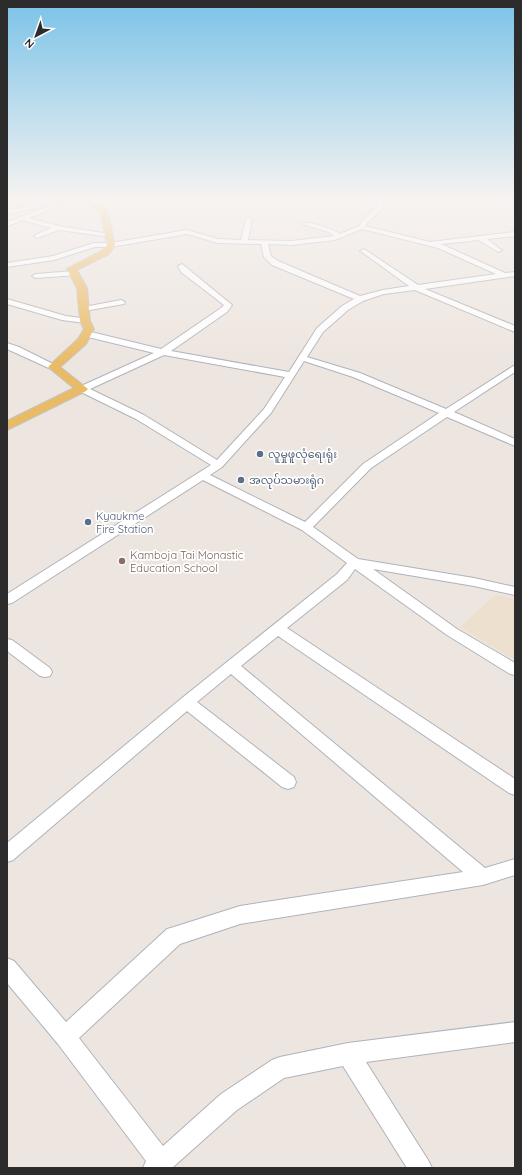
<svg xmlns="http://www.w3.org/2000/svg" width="522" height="1175" font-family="Quicksand,'Noto Sans Myanmar',sans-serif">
  <rect width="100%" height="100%" fill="#ede5df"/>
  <path fill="#ede0cf" d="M495,595L515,599V660L460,627Z"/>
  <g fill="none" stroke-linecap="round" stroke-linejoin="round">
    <defs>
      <g id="minor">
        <path d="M68,199H75L29,218L59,226L109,234L112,236L111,237L59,230L37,238L34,236L35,235L51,228L23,220L7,226V222Z"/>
        <path d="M378,199H384C385,212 371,216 365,226L430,242L515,232V236L487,239L500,249L502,250L498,252L479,240L441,244L505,273L515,272V276L425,289L515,326V332L415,290L384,294L363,301L348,310L323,332L307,357L360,373L446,409L515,365V372L454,412L515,439V446L447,417L371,468L313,527L358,559L474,578L515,587V595L474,586L373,569L457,629L515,663V675L510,674L447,635L355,569L347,580L287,628L515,779V795L509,793L278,636L241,666L485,868L515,859V875L483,885L240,924L180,944L79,1038L163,1146L221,1094L272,1060L280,1057L348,1043L515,1022V1042L366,1062L428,1160L432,1168H407L343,1066L284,1078L237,1110L172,1168H143L146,1161L58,1044L7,983V958L14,961L66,1022L167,929L174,927L240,906L463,872L231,674L197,702L294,777L296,782L294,787L288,789L282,787L187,711L13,860L7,862V843L182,698L337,574L347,563L302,530L203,480L12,603L7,604V594L211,465L136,419L79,391L77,389L79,387L154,353L84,336L83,334L87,331L161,349L221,308L224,305L181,272L178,266L182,264L232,305L227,312L171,351L289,372L317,328L342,306L354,299L272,265L264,257L261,244L218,243L187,234L111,247H95L54,260L7,267V263L53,256L94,243H111L187,230L218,239L241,240L246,219L249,217L252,219L248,240L291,241L334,236L329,232L302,224C308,220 333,229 340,234L359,226L363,220L374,210L378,204ZM362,229L438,248L496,274L418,285L364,249L360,251L362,252L409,286L383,290L360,296L278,261L271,256L268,244L291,245L335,240ZM164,355L285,377L264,409L217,460L144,415L90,389ZM304,361L353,377L439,413L363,464L305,522L210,475L222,467L271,413Z"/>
        <path d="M34,205L37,207L36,208L7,214V210Z"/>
        <path d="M74,271L78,273L77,275L36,278L32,276L36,274Z"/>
        <path d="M7,299L66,316L88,319L89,321L85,323L62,320L7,304Z"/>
        <path d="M121,300L125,302L124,304L84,311L80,309L84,307Z"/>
        <path d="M7,343L19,347L59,367L57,369H51L7,349Z"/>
        <path d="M7,639L12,640L50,668L52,672L50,676L45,677L40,676L7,651Z"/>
      </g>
      <path id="major" d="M83,199H90L107,209L115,245L109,254L77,270L87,288L90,321L94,329L86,344L60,367L88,389L86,391L7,430V421L74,388L48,367L78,339L84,329L80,321L77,288L67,269L103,250L107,245L100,212Z"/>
    </defs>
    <use href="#minor" stroke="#afb3bb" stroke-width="2"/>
    <use href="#major" stroke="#c4c4c4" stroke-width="2"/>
    <use href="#minor" fill="#fff" fill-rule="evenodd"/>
    <use href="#major" fill="#eabb66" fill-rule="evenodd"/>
  </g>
  <linearGradient id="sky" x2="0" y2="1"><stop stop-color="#7bc3e8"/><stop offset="0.55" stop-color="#f7f3f1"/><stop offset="1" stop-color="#f7f3f1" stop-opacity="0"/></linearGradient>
  <rect width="522" height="363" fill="url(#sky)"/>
  <g fill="#5c6f8a" stroke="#fff" stroke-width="1.5">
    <circle cx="260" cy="454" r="4"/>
    <circle cx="241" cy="480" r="4"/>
    <circle cx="88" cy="522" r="4"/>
  </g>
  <circle fill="#8d6e63" stroke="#fff" stroke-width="1.5" cx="122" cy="561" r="4"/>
  <g text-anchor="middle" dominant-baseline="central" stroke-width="3.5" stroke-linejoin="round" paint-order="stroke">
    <g font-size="11" fill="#4e5e75" stroke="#fff" text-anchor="start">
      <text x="268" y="454">လူမှုဖူလုံရေးရုံး</text>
      <text x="249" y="480">အလုပ်သမားရုံဂ</text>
      <text x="96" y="516">Kyaukme<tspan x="96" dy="13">Fire Station</tspan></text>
    </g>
    <g font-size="11" fill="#785e54" stroke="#fff" text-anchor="start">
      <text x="130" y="555">Kamboja Tai Monastic<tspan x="130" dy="13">Education School</tspan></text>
    </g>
  </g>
  <rect width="522" height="1175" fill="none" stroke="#2c2c2c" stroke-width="16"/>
  <g transform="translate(36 36) rotate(221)" stroke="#ffffff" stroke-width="3" paint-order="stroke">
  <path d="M0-3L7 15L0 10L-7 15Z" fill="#2c2c2c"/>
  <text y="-6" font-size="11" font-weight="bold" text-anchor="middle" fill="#2c2c2c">N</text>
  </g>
</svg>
